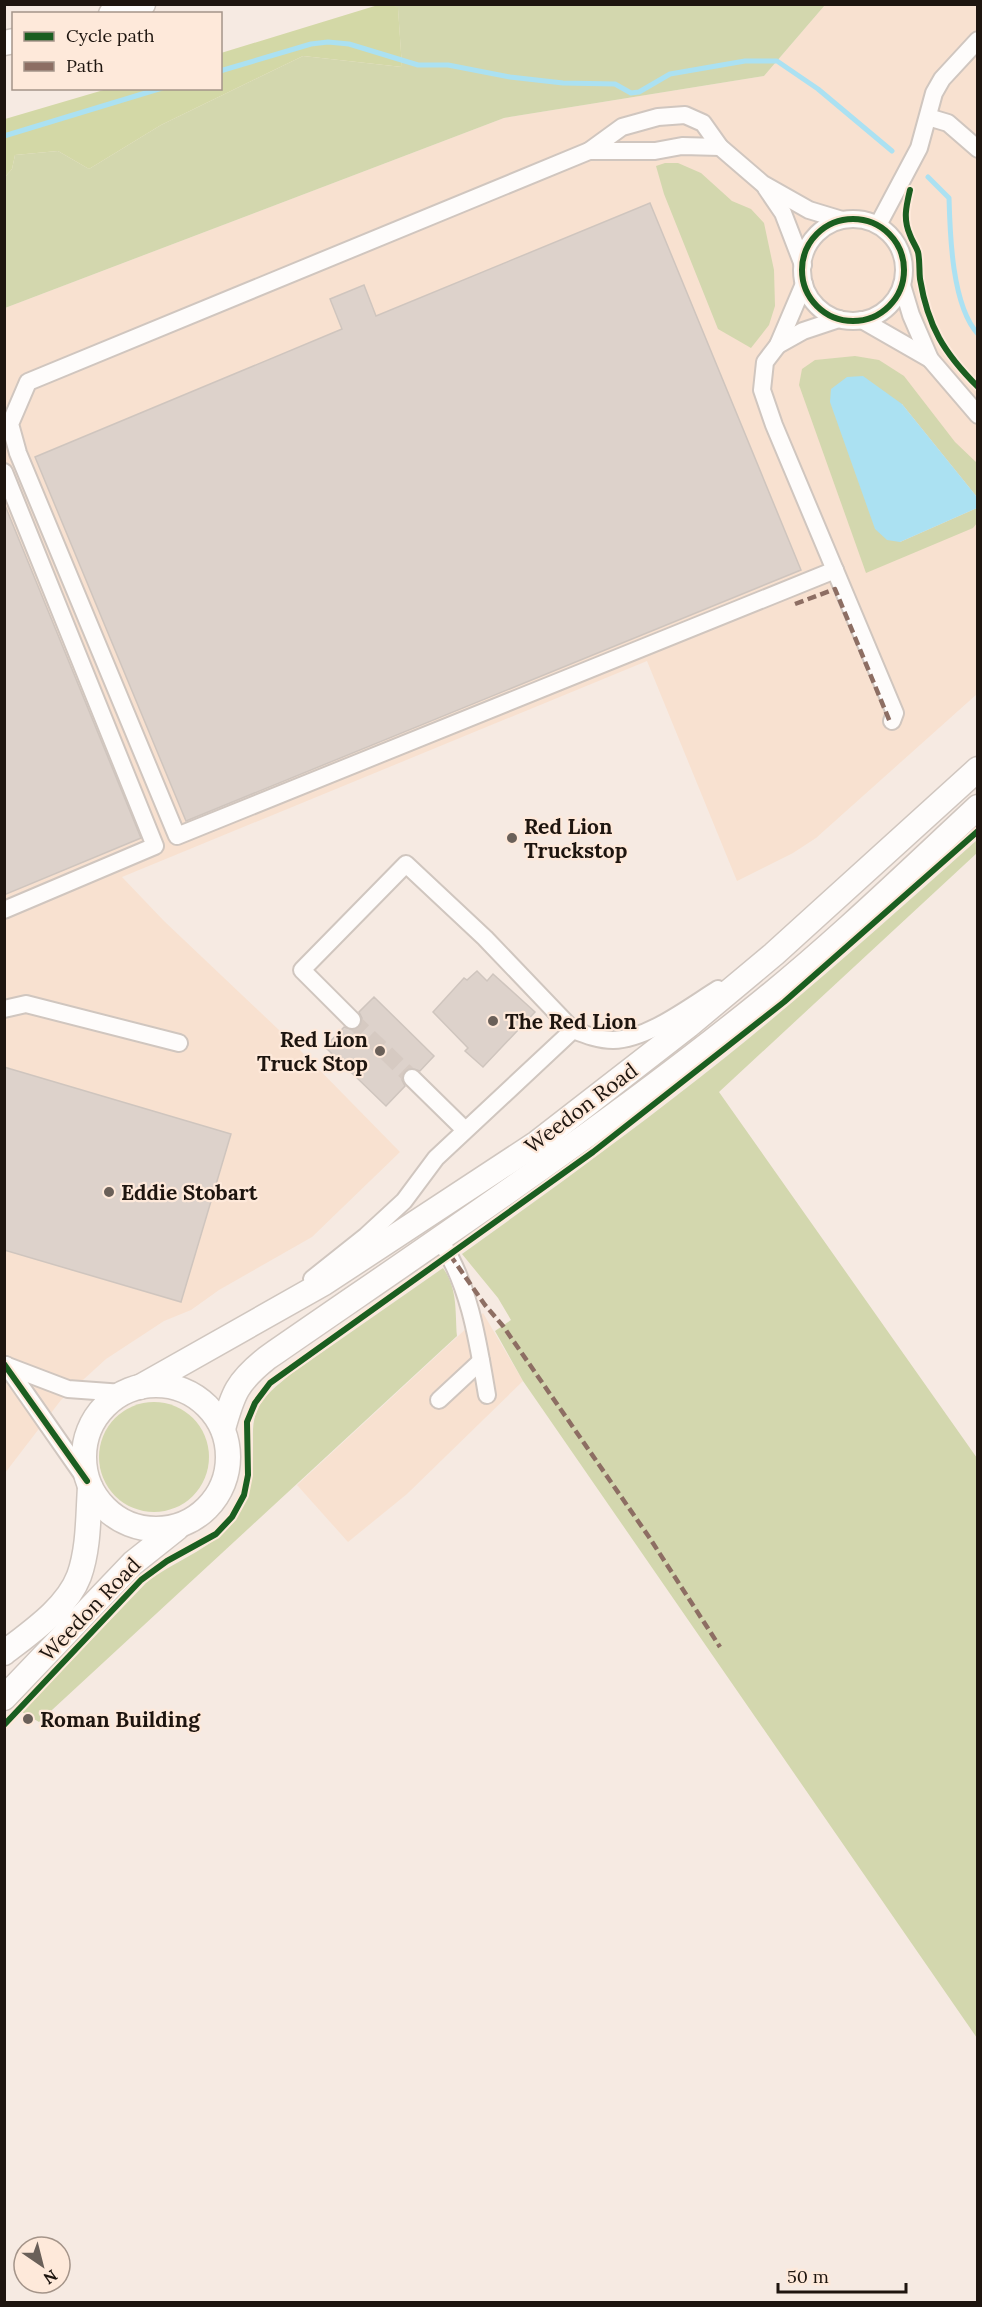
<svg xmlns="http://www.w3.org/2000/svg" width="982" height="2307" font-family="Lora,serif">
  <rect width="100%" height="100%" fill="#f6eae2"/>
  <g fill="#f8e1d0">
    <path d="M825,5H977V694L816,838L793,853L737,881L647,661L122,877L164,921L298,1048L400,1152L312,1237L219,1290L191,1310L164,1321L106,1359L61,1400L5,1473V308L504,118L764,76Z"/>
    <path d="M483,1313L523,1381L407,1494L348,1542L297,1485Z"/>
  </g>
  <g fill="#d3d7ae">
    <path d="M393,5H825L764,76L504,118L5,308V177L12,169L15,155L58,151L89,169L161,125L303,56L402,67L398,9Z"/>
    <path d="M665,163H678L701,173L732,201L751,209L764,223L774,270L775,306L769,325L751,348L718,329L664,194L656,166Z"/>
    <path d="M855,356L879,360L904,376L955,442L977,463V497L902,404L900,542L977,508V499V523L973,528L866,573L799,385L802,369L815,360Z"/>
    <path d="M977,840V853L719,1092L977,1458V2038L523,1381L495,1331L511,1320L498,1298L462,1254C551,1190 641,1125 727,1056C813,987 895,913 977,840Z"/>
    <path d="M443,1268C458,1289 455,1312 457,1336L39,1722L22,1712L146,1583C176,1559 217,1548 238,1515C253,1493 253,1469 253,1443C253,1432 252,1422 257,1411C263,1395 278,1385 291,1374Z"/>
    <circle cx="154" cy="1457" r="55"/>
  </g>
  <path fill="#d3d8a6" d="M378,5H393L398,8L402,67L303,56L161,125L89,169L58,151L15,155L12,169L5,177V119L107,89L220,88L221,53Z"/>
  <path fill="#abe1f2" d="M863,376L902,404L977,497V508L900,542L887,540L875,529L830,402L831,389L847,377Z"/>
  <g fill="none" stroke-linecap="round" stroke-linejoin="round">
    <g stroke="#abe1f2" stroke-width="5">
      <path d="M220,71L311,44L328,42L349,44L418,65H448L510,77L563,83L615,84L631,93L639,92L670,74L745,61H777L818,89L892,151"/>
      <path d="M4,136L162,88"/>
      <path d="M928,177L949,198C950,235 952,306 978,334"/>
    </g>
  </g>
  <g fill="#ddd2cb" stroke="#cfc5be" stroke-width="1.5">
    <path d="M650,203L801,570L186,821L35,457L342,329L330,299L364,285L376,316Z"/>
    <path d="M4,503L141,838L4,895Z"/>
    <path d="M477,971L487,981L493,974L535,1012L483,1067L465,1051L468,1048L433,1012L464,978L467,980Z"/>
    <path d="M374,997L434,1056L420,1071L410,1068L404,1071L402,1080L405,1086L386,1106L325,1047L344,1027L354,1030L360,1027L362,1018L359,1012Z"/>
    <path d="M4,1067L231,1134L181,1302L4,1250Z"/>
  </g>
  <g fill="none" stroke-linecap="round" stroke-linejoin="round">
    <path stroke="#d6cac2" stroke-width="16" stroke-dasharray="16 8" stroke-linecap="butt" d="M352,1020L412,1078"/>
    <defs>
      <g id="minor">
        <path d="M928,117L948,123L978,149"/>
        <path d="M589,151H655L682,146L720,147"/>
        <path d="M766,188L783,213L803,265"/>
        <circle cx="853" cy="270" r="51"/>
        <path d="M878,225L919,148L934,93L942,79L978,40"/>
        <path d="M804,284L778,345L765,362L762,390L774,425L895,713L892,721"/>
        <path d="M902,285L911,315L930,359L978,415"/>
        <path d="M862,320L930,359"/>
        <path d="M778,345L803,331L839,319"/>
        <path d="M4,472L155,846L4,910"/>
        <path d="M835,570L177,836L18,453L10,424L28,382L589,151L622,127L658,117L685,115L703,123L720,147L763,184L809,210L842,220"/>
        <path d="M4,1009L26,1004L179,1043"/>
        <path d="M352,1020L302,970L406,864L485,938L573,1030C586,1035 599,1040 613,1040C648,1039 689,1007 718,989"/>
        <path d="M412,1078L465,1130"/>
        <path d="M440,1240C470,1286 478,1342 487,1395"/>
        <path d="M312,1279L366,1236L404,1201L436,1158L573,1030"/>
        <path d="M5,1365L68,1389L123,1393"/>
        <path d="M6,1365L87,1481"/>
        <path d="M439,1400L481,1361"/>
      </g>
      <g id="highway">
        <path d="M111,14L143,4"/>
        <path d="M4,43L14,41"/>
        <circle cx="156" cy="1457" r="72"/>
        <path d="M140,1387L324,1283L537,1143L689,1025L774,954L978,769"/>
        <path d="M223,1429C233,1393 237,1382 267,1358C433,1243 602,1131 759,1004C835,943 906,874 978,807"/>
        <path d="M4,1653C31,1632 67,1608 79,1576C89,1548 88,1516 90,1487"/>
        <path d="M4,1698L133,1563L177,1528"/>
      </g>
    </defs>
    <use href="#minor" stroke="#d0c6bf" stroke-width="20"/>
    <use href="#highway" stroke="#d0c6bf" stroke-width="27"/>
    <use href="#minor" stroke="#fefcfb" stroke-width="16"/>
    <use href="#highway" stroke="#fefcfb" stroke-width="24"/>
    <g stroke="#8d6e63" stroke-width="4.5" stroke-dasharray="9 4.5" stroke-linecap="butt">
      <path d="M795,604L835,589L890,722"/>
      <path d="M450,1255L485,1305L503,1326L649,1537L720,1647"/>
    </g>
    <defs>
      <g id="cycleway">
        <path d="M910,190C906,207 903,219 910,235C912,241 916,246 918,252C920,261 919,270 920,279C928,327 944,353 978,387"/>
        <circle cx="853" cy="270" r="51"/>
        <path d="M4,1364L87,1481"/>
        <path d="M4,1725L141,1580L167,1561L216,1534L232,1517L244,1495L248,1475L247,1422L255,1403L270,1383L593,1152L784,1002L978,831"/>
      </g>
    </defs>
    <use href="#cycleway" stroke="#fee9da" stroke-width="10"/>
    <use href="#cycleway" stroke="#1b5e20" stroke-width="6"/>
  </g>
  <g fill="#6a6059" stroke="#fee9da" stroke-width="2">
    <circle cx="512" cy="838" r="6"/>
    <circle cx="493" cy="1021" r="6"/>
    <circle cx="380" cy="1051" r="6"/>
    <circle cx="109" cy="1192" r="6"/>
    <circle cx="28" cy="1719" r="6"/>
  </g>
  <g text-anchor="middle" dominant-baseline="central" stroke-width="4.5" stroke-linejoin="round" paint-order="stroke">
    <g font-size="21" font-weight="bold" fill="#1e150f" stroke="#fee9da" text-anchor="start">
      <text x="524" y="826">Red Lion<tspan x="524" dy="24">Truckstop</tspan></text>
      <text x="505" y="1021">The Red Lion</text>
      <text x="368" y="1039" text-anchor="end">Red Lion<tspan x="368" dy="24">Truck Stop</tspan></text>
      <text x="121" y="1192">Eddie Stobart</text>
      <text x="40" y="1719">Roman Building</text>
    </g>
    <g font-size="21" fill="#1e150f" stroke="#fee9da">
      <text transform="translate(581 1108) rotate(-37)">Weedon Road</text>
      <text transform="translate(90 1609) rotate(-46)">Weedon Road</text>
    </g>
  </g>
  <rect width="982" height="2307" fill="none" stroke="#1e150f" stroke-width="12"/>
  <rect x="12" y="12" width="210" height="78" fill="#fee9da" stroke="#a49489" stroke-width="1.5"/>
  <rect x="24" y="32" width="30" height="9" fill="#1b5e20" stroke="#a49489" stroke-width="1.5"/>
  <text x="66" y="42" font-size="18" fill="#1e150f">Cycle path</text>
  <rect x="24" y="62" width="30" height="9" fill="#8d6e63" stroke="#a49489" stroke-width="1.5"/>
  <text x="66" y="72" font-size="18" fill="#1e150f">Path</text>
  <g transform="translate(42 2265) rotate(145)"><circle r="28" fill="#fee9da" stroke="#a49489" stroke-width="1.5"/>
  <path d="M0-4.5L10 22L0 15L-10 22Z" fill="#6a6059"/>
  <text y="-9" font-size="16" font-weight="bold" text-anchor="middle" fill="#1e150f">N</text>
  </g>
  <path d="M778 2283v9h128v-9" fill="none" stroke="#1e150f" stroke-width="3"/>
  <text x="787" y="2283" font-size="18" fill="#1e150f" stroke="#fee9da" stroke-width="4.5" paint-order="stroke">50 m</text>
</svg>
